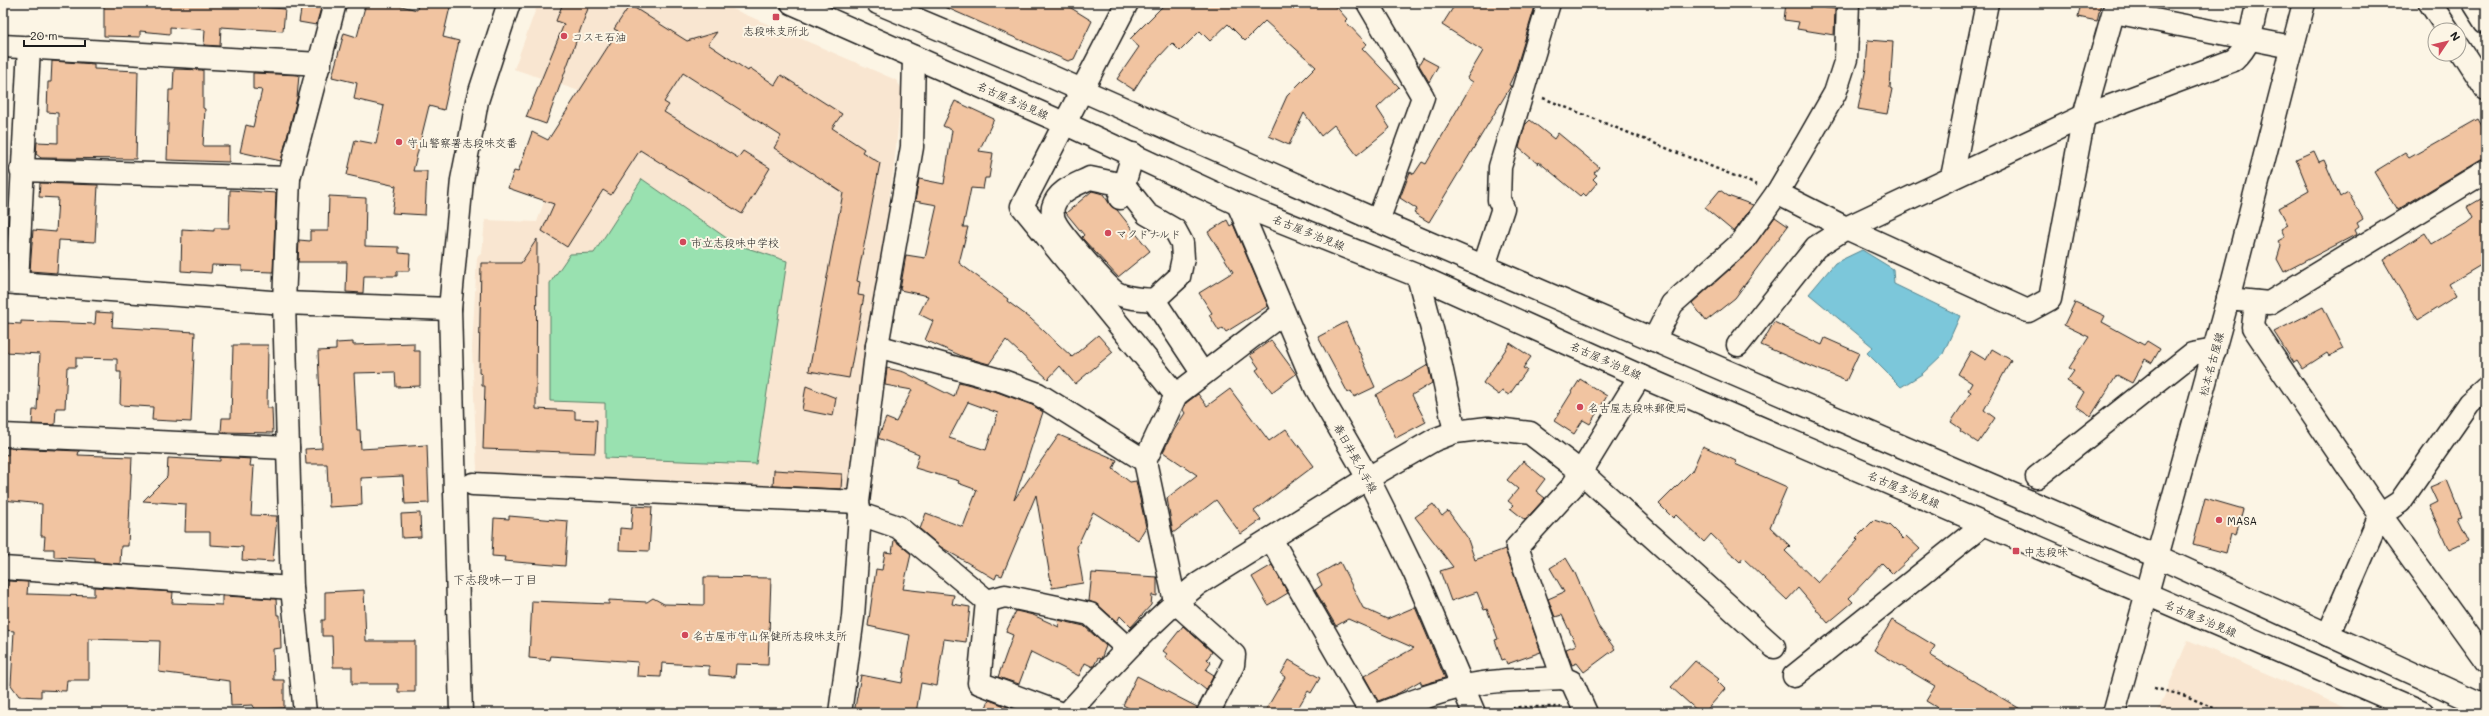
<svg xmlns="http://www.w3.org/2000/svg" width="2489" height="716" font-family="Mali,'Klee One',sans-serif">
  <rect width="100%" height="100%" fill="#fcf5e5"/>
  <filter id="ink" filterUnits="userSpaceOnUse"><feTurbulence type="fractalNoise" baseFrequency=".025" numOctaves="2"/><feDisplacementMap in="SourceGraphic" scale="8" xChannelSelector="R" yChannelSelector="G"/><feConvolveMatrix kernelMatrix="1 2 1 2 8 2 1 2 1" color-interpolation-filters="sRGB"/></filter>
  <g filter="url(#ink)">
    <g fill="#f9e6d1">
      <path d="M538,3H719L896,80L902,89L894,166L847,495L484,477L477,470L472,348L477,257L482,253L485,220L537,222L582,92L514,69Z"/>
      <path d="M2188,640L2358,713H2157Z"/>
    </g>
    <path fill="#99e1b0" stroke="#5a7e66" d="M642,179L735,244L787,261L756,464L605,458V403L550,401V283L570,254L594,253Z"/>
    <path fill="#7bc7da" stroke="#55838e" d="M1862,250L1893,269L1894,284L1960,316L1943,354L1922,374L1901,387L1867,353L1873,347L1809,294L1835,263Z"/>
    <g fill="#f1c4a1" stroke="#1c1c1c" fill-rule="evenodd">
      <path d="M104,3H211L285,9L283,31L221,27L220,46L204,45L205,30L170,27V34L140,31V37L104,36Z"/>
      <path d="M366,3H390L417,10L418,3H451L443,37L459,41L444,110L429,106L413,171H427L425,215L392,213L396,186L347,175L355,140L376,144L384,106L354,99L357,83L332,77L344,33L357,37Z"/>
      <path d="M563,3H590L546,124L526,117L564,24L556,21Z"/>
      <path d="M936,3H1063L1092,21L1074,59L1068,61Z"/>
      <path d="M1166,3H1333L1347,19L1345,21L1367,44L1362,48L1399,87L1377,108L1390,128L1357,155L1334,125L1321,136L1304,113L1289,145L1269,136L1287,96L1316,67L1265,21L1245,41L1228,24L1210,41L1200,31L1180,51L1172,43L1146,71L1134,90L1117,79L1139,47L1130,39Z"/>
      <path d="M1456,3H1536L1515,72L1509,85L1511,86L1429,222L1414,213L1417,209L1400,198L1410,172L1414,174L1422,162L1426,164L1473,82L1467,78L1483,51L1442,25Z"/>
      <path d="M1786,3L1835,9L1834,35L1797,29L1799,22L1784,20Z"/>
      <path d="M2081,3H2101L2097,21L2078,17Z"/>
      <path d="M302,4L321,8L316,25L299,22Z"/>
      <path d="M630,5L687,41L717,32L708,44L748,71L750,68L775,85L781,75L842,114L832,128L864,149L862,152L880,163L857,281L860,282L858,295L864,296L849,378L809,371L843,193L774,148L781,136L683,73L664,102L669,105L664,112L738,158L743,151L770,168L742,214L640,150L611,195L603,190L567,247L542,231L554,204L508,188L514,171L518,172L532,132L548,140L618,31L614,29Z"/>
      <path d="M1868,40L1893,42L1890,88L1892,89L1887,114L1858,109L1866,68Z"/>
      <path d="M1423,58L1438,66L1429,82L1419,65Z"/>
      <path d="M52,61L94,64V69L138,71L136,159L41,158L36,154L37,142L58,143V113L47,112L48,82H51Z"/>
      <path d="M174,69L203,70V108L205,109L203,146H229V162L167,160L169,90H173Z"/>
      <path d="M253,73L299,75L297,98L281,161L240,152L246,125L253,127L262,90L253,89Z"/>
      <path d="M955,101L994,119L979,151L993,153L989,178H985L983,189L971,188L963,227H968L959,263L1008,299L1007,301L1030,318L1072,357L1098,335L1113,352L1075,384L1060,366L1048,379L1006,340L989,364L964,357L925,340L933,321L919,314L928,296L900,290L906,255L925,258L937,205L915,201L919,179L944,184L952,130L943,126Z"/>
      <path d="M2478,119L2486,133V159L2480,160L2397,210L2374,172L2405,153L2409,158Z"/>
      <path d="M1530,120L1554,139L1558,133L1599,167L1594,173L1597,175L1593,179L1597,183L1586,196L1583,193L1580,196L1539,162L1538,164L1519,148L1525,125Z"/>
      <path d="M2314,151L2319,162L2324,160L2340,197L2348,192L2363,219L2357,223L2359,227L2355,230L2357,234L2284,272L2277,259L2281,246L2278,241L2285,237L2281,229L2288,225L2279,208L2309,191L2296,159Z"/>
      <path d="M40,183L98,185L95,242L59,240L57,273L30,271L33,230L56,232L58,198L39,197Z"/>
      <path d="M230,190L276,193L273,272L242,271V266L212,265L211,273L181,271L182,229L214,231V228H229Z"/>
      <path d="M1720,190L1728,196L1753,205L1734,232L1705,208Z"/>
      <path d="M1092,191L1103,194L1111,206L1117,210L1150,251L1118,277L1083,239L1082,237L1084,235L1066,213Z"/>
      <path d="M329,196L366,198L365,246L399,247V253L410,254L409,271H397V276H364L363,293L346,292L347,262H298L299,240L310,241V231H328Z"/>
      <path d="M2486,196V262L2449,284L2456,296L2418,320L2383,260L2425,233L2432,244L2467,223L2473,218L2467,207Z"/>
      <path d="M1775,217L1788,226L1735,298L1706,321L1692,303L1750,251Z"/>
      <path d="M1227,220L1230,226L1233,224L1268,306L1226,332L1223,328L1219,331L1209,315L1212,313L1199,293L1233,272L1208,232Z"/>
      <path d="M537,239L536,409L575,411V419L597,420L595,453L483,449L485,386H482V374L479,373L481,263H521Z"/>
      <path d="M2075,302L2105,316L2102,322L2144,345L2147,341L2160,349L2152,363L2145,359L2132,383L2117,375L2091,416L2076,406L2084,392L2067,381L2074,371L2069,368L2089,337L2064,325Z"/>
      <path d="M2323,307L2344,349L2329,356L2327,353L2302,369L2297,361L2294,363L2274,332Z"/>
      <path d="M96,312L113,313L112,327L195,332L191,422L152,420L153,407L120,405L121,372H117V359L76,358V367H67L65,408H56L55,425L32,424L33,410H37L40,354L5,352L6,323L21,324V321L95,324Z"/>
      <path d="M1346,322L1375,387L1354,397L1351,391L1348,393L1318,337Z"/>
      <path d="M1774,322L1822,345L1825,338L1859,353L1846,381L1761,345Z"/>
      <path d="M1271,340L1296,374L1272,392L1256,370L1259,368L1250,355Z"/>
      <path d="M353,342V345L414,343V351H420V386L396,387L395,372L354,373L357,430H360L361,449L427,445L429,503L405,504L403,476L361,478L362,505L329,507L327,464H306L305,449L322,448L318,351L336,350V343Z"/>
      <path d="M1510,343L1531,357L1523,368L1527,370L1509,395L1502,391L1499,395L1483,383Z"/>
      <path d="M233,345H268L267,408H272L273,433L221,432L222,418H231Z"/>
      <path d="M1992,349L2011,360L1984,410L1995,418L1978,443L1960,431L1961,429L1951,422L1971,392L1968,390L1972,383L1958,374L1971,351L1986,360Z"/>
      <path d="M1428,365L1432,383L1412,395L1426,422L1396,438L1376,395Z"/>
      <path d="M887,368L904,372L954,397L959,382L997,392L1032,405L1043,412L1014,500L1059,435L1117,460L1113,469L1130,482L1136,481L1146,527L1138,540L1093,512L1077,547L1083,583L1052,588L1036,495L1002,576L997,574L995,579L941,547L920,529L926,513L963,527L977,490L958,483L959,481L915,468L919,454L878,438L886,418L896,422L912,390L885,385ZM968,402L998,413L986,450L949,438Z"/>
      <path d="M1580,379L1607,396L1590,424L1583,420L1574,434L1554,421Z"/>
      <path d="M806,386L836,398L833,416L802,410Z"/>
      <path d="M1230,389L1269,441L1286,429L1314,466L1254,511L1261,520L1241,534L1216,500L1173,533L1167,498L1197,475L1163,452L1174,430L1185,413L1183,410L1186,403L1198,394L1207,406Z"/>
      <path d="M1703,446L1736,461L1735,464L1787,487L1770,527L1790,546L1785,551L1818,583L1858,540L1856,538L1874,520L1889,525L1903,539L1906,536L1920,549L1893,574L1882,563L1849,598L1853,602L1828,623L1798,588L1787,600L1743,558L1740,562L1711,534L1704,542L1676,515L1673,518L1659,504L1692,471Z"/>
      <path d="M8,448L79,451L78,455L132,457L128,546H121L120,564L95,562V559L54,557V549H44L45,536H41L42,504L3,500V454L8,455Z"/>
      <path d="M220,457L251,459L250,466H254L251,515L277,516L273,562L242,560L243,547L210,545V532H185L186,504L143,501L167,477L168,458L220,461Z"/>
      <path d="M1523,461L1545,479L1536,491L1545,498L1525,520L1510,508L1513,505L1508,501L1518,489L1507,480Z"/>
      <path d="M774,470L842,474L841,489L773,486Z"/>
      <path d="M2447,480L2462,517L2458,518L2469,541L2449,550L2429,506L2437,502L2430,487Z"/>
      <path d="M2205,498L2243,509L2236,535L2231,533L2226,553L2193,544Z"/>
      <path d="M1433,504L1442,516L1448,511L1467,537L1475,560L1505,549L1541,652L1507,664L1505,659L1502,660L1495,640L1498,639L1487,609L1484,610L1477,592L1451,601L1440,571L1453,567L1415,517Z"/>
      <path d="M633,506L652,507L649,551L619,550L620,528L631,529Z"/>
      <path d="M420,513L421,537L402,538L401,514Z"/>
      <path d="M509,516L568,521L565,566L504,561L505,557L492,556L494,518L509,519Z"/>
      <path d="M894,540L911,554L903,589L954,595L952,604L970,607L966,642L944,639L937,686L921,683L916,713H854L861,675L902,683L910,635L868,626L876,569L882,570L885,552L892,553Z"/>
      <path d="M1566,558L1575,573L1598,626L1615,649L1584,672L1577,663L1572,665L1566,649L1576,645L1562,615L1555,617L1548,599L1564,592L1550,568Z"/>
      <path d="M1340,562L1363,608L1387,619L1415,607L1445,678L1422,685L1420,681L1399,693L1378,701L1364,676L1414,648L1348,619L1336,626L1315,590L1322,585L1317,575Z"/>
      <path d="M1272,565L1288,593L1268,605L1252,577Z"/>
      <path d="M1092,573L1157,577V596L1152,595L1151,605L1131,627L1120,616L1117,622L1098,605L1089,601Z"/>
      <path d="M704,577L771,578L768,665L736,664L735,677L709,675V666L662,663L661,677L637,676L638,662L551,656L550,660L529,658L532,601L609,604V600L647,602L653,598L664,604L704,605Z"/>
      <path d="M8,581L28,582L27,594L94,596V587L173,592L172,603L222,605V596H225L276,599L277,615H280L281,648L273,649L274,680H284V708L254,709L253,705L231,706L230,681L159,672L160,641L89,639V680H67L66,691L41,690V697L19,696L11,685L14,631L4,630Z"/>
      <path d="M364,590L366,641H415V692H398V684H352V667H333L332,636H322V620H325V592Z"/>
      <path d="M1016,611L1033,615L1059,627L1058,620L1084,626L1106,646L1101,659L1098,658L1093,667L1085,663L1079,676L1031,652L1019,684L998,677L1013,635L1006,632Z"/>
      <path d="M1892,620L1935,646L1930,655L2027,713H1946L1926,701L1935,686L1874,650Z"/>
      <path d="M1183,626L1212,652L1207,659L1211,663L1206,670L1214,675L1206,690L1165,657L1167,654L1163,651Z"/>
      <path d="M1289,660L1320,678L1311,693L1308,691L1295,713H1264L1285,677L1281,674Z"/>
      <path d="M1695,661L1719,679L1717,681L1725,689L1704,713H1700L1671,687Z"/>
      <path d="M1137,676L1197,707L1196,713H1138L1123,705Z"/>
      <path d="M989,700L1010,708L1008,713H984Z"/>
    </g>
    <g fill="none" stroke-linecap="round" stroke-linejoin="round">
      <defs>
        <g id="minor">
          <path d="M1127,3L1022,206L1176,395"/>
          <path d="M1368,3L1423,97L1378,221"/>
          <path d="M2430,3L2448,30"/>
          <path d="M2474,3L2486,22"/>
          <path d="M2114,12L2292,47"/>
          <path d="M3,46L320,64"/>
          <path d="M2459,47L2486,89"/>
          <path d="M21,170L289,178"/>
          <path d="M1952,177L1987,3"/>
          <path d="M1090,178L1124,185L1147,214L1175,230L1182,243L1183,258L1179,277L1154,300C1142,299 1126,299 1115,292C1105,285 1060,233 1055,222C1053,219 1052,211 1053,207C1058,190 1076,185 1090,178Z"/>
          <path d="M1777,193L1846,228L2028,311L2050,299L2084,116L2116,3"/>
          <path d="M1120,198L1133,154"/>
          <path d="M1484,266L1503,208L1499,200L1500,167L1549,3"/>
          <path d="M1418,276L1438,352L1455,432"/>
          <path d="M3,282L284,303L450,309"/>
          <path d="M17,283L29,47"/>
          <path d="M2228,299L2304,3"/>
          <path d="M1154,300L1203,374"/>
          <path d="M2256,302L2253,327L2377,510L2486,661"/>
          <path d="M1654,340L1672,304L1742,242L1777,193L1807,142L1835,93L1846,59L1848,3"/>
          <path d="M1738,345L1816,247L1846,228L2084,116L2234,60C2254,41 2250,28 2258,3"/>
          <path d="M877,346L1003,381L1038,394L1145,461"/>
          <path d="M3,435L288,448"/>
          <path d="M2037,477L2192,354L2215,350"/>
          <path d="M473,484L858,502"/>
          <path d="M860,514L898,527L987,601L979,683L1060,713"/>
          <path d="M1271,539L1371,713"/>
          <path d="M3,568L292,588"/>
          <path d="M987,601L1005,596L1090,614L1127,648"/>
          <path d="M2328,635L2380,515L2400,502L2469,403L2486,388"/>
          <path d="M1794,676L1984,524"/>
          <path d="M305,713L292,588L288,448L284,303L289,178L335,3"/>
          <path d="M461,713L450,309L462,180L470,140L477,101L509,3"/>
          <path d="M840,713L853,617L860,514L858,502L877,346L912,147L914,57"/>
          <path d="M1068,713C1109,668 1150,622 1198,584L1368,478L1434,440L1455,432L1488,428L1530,433L1582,473L1774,647"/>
          <path d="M1208,713L1233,665L1234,655L1175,602L1145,461L1176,395L1283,313"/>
          <path d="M1382,713C1408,703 1434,693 1461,687C1494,679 1529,680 1563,678"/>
          <path d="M1586,713L1572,682L1563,678L1517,547L1572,487L1640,376"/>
        </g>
        <g id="major">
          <path d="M792,3L1066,124L1238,204L1418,276L1640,376L2423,713"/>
          <path d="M878,3L1025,65L1378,221L2156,556L2486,707"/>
          <path d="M1238,204L1316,388L1368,478L1387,516L1415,574L1474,713"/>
          <path d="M2114,713L2228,299L2269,303L2486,171"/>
        </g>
      </defs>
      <use href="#minor" stroke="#1c1c1c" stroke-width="25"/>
      <use href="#major" stroke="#1c1c1c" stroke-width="25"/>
      <g stroke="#1c1c1c" stroke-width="2.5" stroke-dasharray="3 3" stroke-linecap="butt">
        <path d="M1543,98L1757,185"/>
        <path d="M2154,688L2186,696L2225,713"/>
        <path d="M3,706L10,713"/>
        <path d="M1494,712L1520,707H1561"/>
      </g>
      <use href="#minor" stroke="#fcf5e5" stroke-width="22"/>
      <use href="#major" stroke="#fcf5e5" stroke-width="22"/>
    </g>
  </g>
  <g fill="#d1495b" stroke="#fcf5e5" stroke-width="1.5">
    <rect x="772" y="13" width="8" height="8" rx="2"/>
    <circle cx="564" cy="36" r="4"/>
    <circle cx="399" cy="142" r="4"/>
    <circle cx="1108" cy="233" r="4"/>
    <circle cx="683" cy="242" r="4"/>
    <circle cx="1580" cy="407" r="4"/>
    <circle cx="2219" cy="520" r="4"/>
    <rect x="2012" y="547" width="8" height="8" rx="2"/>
    <circle cx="685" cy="635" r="4"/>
  </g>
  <g text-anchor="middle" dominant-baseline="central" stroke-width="4" stroke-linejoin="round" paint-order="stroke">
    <g font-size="11" fill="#1c1c1c" stroke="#fcf5e5" text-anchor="start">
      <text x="776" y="30" text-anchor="middle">志段味支所北</text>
      <text x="572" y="36">コスモ石油</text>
      <text x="407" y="142">守山警察署志段味交番</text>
      <text x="1116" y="233">マクドナルド</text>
      <text x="691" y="242">市立志段味中学校</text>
      <text x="1588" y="407">名古屋志段味郵便局</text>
      <text x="2227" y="520">MASA</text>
      <text x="2024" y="551">中志段味</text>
      <text x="693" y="635">名古屋市守山保健所志段味支所</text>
    </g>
    <g font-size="11" fill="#1c1c1c" stroke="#fcf5e5">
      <text transform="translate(1013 100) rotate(24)">名古屋多治見線</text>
      <text transform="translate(1309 232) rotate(22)">名古屋多治見線</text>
      <text transform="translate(1606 360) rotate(24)">名古屋多治見線</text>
      <text transform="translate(2211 364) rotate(-75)">松本名古屋線</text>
      <text transform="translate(1356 458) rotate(61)">春日井長久手線</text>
      <text transform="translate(1904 489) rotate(23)">名古屋多治見線</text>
      <text transform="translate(2201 618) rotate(23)">名古屋多治見線</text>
    </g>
    <g font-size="12" fill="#1c1c1c" stroke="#fcf5e5">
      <text x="495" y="579">下志段味一丁目</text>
    </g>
  </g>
  <rect width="2489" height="716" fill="none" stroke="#fcf5e5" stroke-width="16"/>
  <rect x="8" y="8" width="2473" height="700" fill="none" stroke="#1c1c1c" stroke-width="1.5" filter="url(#ink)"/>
  <g transform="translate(2447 42) rotate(55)"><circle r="19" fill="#fcf5e5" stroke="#a29e95"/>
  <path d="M0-3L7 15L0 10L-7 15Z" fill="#d1495b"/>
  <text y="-6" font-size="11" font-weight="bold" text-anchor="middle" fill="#1c1c1c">N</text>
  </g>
  <path d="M24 40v6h61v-6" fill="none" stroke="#1c1c1c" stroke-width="2"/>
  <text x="30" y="40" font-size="12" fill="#1c1c1c" stroke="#fcf5e5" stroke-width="3" paint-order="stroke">20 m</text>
</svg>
